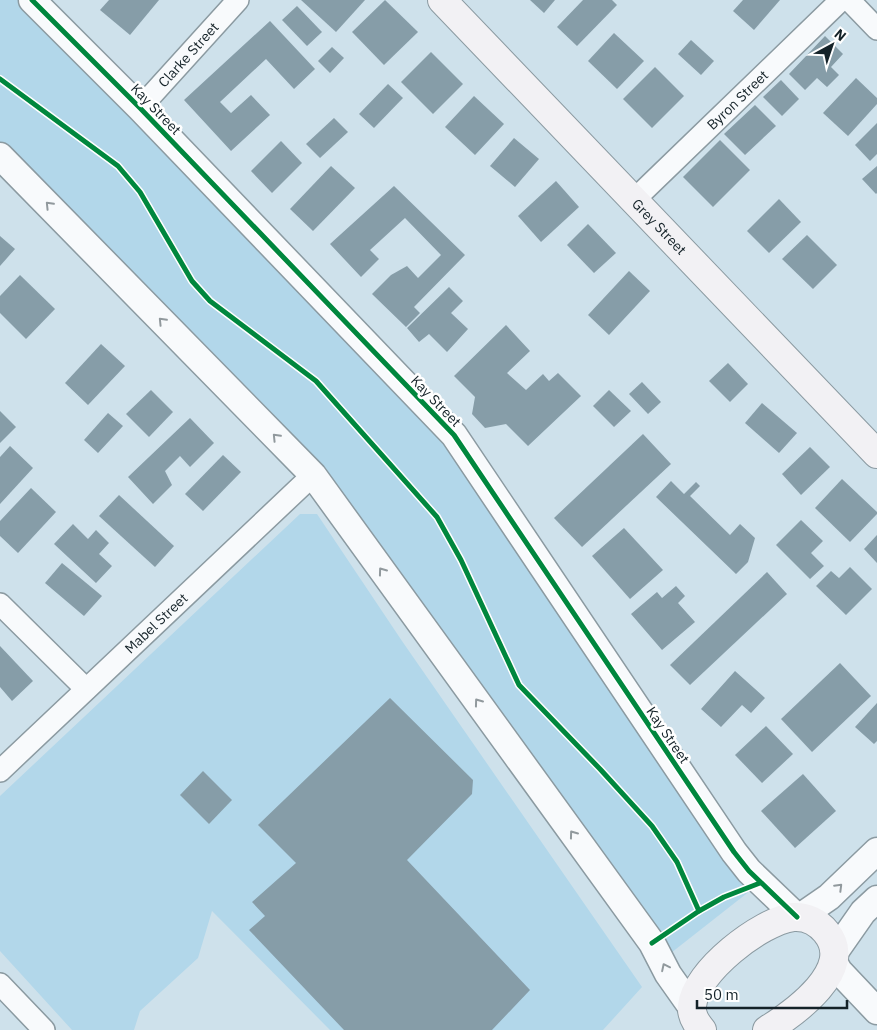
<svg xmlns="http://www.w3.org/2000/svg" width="877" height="1030" font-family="'IBM Plex Sans',sans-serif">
  <rect width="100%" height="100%" fill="#cee1eb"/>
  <g fill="#b2d7ea">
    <path d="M0,0H32L454,435L760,883L662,960L313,475L0,156Z"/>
    <path d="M300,514H317L402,641L642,987L603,1030H330L212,911L198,958L140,1011L134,1030H72L0,951V796Z"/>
  </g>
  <g fill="#869da8">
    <path d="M109,0H159L130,35L100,10Z"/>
    <path d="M301,0H365L336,32Z"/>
    <path d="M385,0L418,32L384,65L352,32Z"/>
    <path d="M530,0H555L544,13Z"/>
    <path d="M583,0H612L617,5L577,46L557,27Z"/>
    <path d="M743,0H780L754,30L733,11Z"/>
    <path d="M297,6L322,32L307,46L282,20Z"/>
    <path d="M270,21L315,69L294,89L266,59L220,102L231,113L251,95L270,115L231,151L184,100Z"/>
    <path d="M614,33L644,61L617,89L588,61Z"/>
    <path d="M825,36L843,54L831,67L839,75L827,87L817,78L805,90L789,74Z"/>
    <path d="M691,40L714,61L701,75L678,54Z"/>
    <path d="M332,47L344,58L330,73L318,61Z"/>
    <path d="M431,52L463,84L433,114L401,82Z"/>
    <path d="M655,67L684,96L652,128L623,99Z"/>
    <path d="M856,78L877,98V104L848,136L823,113Z"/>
    <path d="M781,80L799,99L782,116L763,97Z"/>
    <path d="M388,84L403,98L374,128L359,114Z"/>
    <path d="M474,96L504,124L475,155L445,127Z"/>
    <path d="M755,105L776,126L745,155L724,134Z"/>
    <path d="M334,118L348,132L320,158L306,144Z"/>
    <path d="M877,123V154L870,161L855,145Z"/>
    <path d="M514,138L539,159L515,187L490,166Z"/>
    <path d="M720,140L750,170L713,207L683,177Z"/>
    <path d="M281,141L302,163L272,193L251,171Z"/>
    <path d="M331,166L355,188L313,231L290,209Z"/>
    <path d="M877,166V193L876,194L862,179Z"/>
    <path d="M556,181L579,207L541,242L518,216Z"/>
    <path d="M394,186L465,255L414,307L420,313L406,327L372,294L391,275L407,266L418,278L441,255L405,218L370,250L379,259L361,277L330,244Z"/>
    <path d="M779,199L801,222L769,253L747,231Z"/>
    <path d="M588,224L616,253L594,273L567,245Z"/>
    <path d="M807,235L837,265L813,289L782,259Z"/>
    <path d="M0,236L15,249L0,266Z"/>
    <path d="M629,271L650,291L609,335L588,315Z"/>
    <path d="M20,275L55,309L26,339L0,313V296Z"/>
    <path d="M449,287L463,301L451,313L468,329L447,352L429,334L419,342L407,328Z"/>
    <path d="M506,325L530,351L507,373L526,390L543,374L549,381L558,373L581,396L528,446L506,424L485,428L472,414L475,397L454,376Z"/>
    <path d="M101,344L125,366L88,405L65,383Z"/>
    <path d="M728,363L748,384L730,402L709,381Z"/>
    <path d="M642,382L661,402L648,414L629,394Z"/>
    <path d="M151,390L173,412L149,437L126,414Z"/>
    <path d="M609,390L631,411L614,427L593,406Z"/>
    <path d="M762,403L797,433L779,453L745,423Z"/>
    <path d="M0,411L16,427L0,443Z"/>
    <path d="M108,413L123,426L98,453L84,440Z"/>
    <path d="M190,418L214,443L190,467L180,456L165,471L172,485L153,504L128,477Z"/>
    <path d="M643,434L671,464L582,547L554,518Z"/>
    <path d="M10,446L33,468L0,504V457Z"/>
    <path d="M810,447L830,467L801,495L782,474Z"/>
    <path d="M223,455L241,472L203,511L185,494Z"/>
    <path d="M842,479L877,512V514L850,542L815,508Z"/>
    <path d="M671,481L684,494L696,482L700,486L690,496L730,535L740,524L755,538L748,562L736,574L656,497Z"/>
    <path d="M31,488L56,512L18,553L0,536V521Z"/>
    <path d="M119,495L174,546L155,567L99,516Z"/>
    <path d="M801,520L823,541L811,553L824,566L810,579L776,545Z"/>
    <path d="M73,524L88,539L96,530L109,543L99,554L112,566L96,583L54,544Z"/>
    <path d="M624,528L663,570L630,599L592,556Z"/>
    <path d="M877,535V563L864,549Z"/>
    <path d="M62,563L102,596L84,616L45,583Z"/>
    <path d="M850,567L872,589L846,615L816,586L831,571L839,578Z"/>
    <path d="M767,572L787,594L690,685L670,665Z"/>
    <path d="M676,586L685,596L678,603L695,622L662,650L631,614L657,592L662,598Z"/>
    <path d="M0,646L33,681L12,701L0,687Z"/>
    <path d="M840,663L871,696L812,752L781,719Z"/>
    <path d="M735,671L765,698L751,713L742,705L721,727L701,709Z"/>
    <path d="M390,698L473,780L472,794L407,860L530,990L492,1030H344L249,930L265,916L252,902L296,863L258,825Z"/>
    <path d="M877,703V741L874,744L855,727Z"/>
    <path d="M766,726L793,754L762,783L735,755Z"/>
    <path d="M203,771L232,800L209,824L180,795Z"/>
    <path d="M803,774L836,811L795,848L761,811Z"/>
  </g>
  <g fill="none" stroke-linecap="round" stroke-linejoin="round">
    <defs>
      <g id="minor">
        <path d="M849,0L877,29"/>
        <path id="s1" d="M140,108L238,0"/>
        <path id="s2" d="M634,200L841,0"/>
        <path d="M0,604L86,689"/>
        <path id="s3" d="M0,771L313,475"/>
        <path d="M0,984L44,1030"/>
      </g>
      <g id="tertiary">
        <path d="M32,0L140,108L454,435L734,852L749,871L797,917"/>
        <path d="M0,156L313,475L652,943L668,974L692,1008"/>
        <path d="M800,917L829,897L877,851"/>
        <path d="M835,952L863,912L877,899"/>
        <path d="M834,962L839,971L877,1011"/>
      </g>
      <g id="secondary">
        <path id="s4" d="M442,0L877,454"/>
        <path d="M702,1030C696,1023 691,1015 692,1006C695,972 761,921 793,917C806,916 818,922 826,932C857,969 794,1013 767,1030"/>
      </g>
    </defs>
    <use href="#minor" stroke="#8b9aa1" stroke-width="24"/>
    <use href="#tertiary" stroke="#8b9aa1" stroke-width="29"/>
    <use href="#secondary" stroke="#8b9aa1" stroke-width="30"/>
    <use href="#minor" stroke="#f8fafc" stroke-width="21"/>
    <use href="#tertiary" stroke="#f8fafc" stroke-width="26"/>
    <use href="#secondary" stroke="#f2f1f4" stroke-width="28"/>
    <defs>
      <g id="cycleway">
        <path d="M32,0L140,108L454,435L734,852L749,871L797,917"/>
        <path d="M0,79L118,166L140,192L192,281L210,301L316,381L437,517L461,560L519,685L600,769L652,826L677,862L699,911"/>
        <path d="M652,943L699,911L724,897L760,883"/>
      </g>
    </defs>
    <use href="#cycleway" stroke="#fff" stroke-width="8"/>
    <use href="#cycleway" stroke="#00873e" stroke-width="5"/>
  </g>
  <defs><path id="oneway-chevron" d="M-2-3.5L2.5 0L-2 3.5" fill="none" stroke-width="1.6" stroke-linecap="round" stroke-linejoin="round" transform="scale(1.25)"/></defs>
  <g stroke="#91999d">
    <use href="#oneway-chevron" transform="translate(49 205) rotate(-134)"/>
    <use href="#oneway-chevron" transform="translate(162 321) rotate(-134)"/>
    <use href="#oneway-chevron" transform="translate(276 437) rotate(-134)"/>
    <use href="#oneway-chevron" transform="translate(382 571) rotate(-126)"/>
    <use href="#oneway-chevron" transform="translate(478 702) rotate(-126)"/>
    <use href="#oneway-chevron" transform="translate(573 834) rotate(-126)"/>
    <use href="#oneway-chevron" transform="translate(839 887) rotate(-45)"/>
    <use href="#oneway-chevron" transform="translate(665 967) rotate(-116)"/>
  </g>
  <g text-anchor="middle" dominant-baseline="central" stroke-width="5" stroke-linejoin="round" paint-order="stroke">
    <g font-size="14" fill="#142228" stroke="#fff">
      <text stroke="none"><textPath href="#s1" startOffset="72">Clarke Street</textPath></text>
      <text stroke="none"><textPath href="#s2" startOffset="144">Byron Street</textPath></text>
      <text transform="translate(156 109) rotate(46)">Kay Street</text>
      <text stroke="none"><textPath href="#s4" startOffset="314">Grey Street</textPath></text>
      <text transform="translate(436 401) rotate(46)">Kay Street</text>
      <text stroke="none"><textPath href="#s3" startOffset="215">Mabel Street</textPath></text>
      <text transform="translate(668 735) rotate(56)">Kay Street</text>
    </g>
  </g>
  <g transform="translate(832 45) rotate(40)" stroke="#ffffff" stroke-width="4" paint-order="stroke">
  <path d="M0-4L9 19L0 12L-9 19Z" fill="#142228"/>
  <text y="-8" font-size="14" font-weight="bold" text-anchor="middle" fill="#142228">N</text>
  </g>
  <path d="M697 1000v8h150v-8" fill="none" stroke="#142228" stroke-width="2.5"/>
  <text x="704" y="1000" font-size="15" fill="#142228" stroke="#ffffff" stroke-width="4" paint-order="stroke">50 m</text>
</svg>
